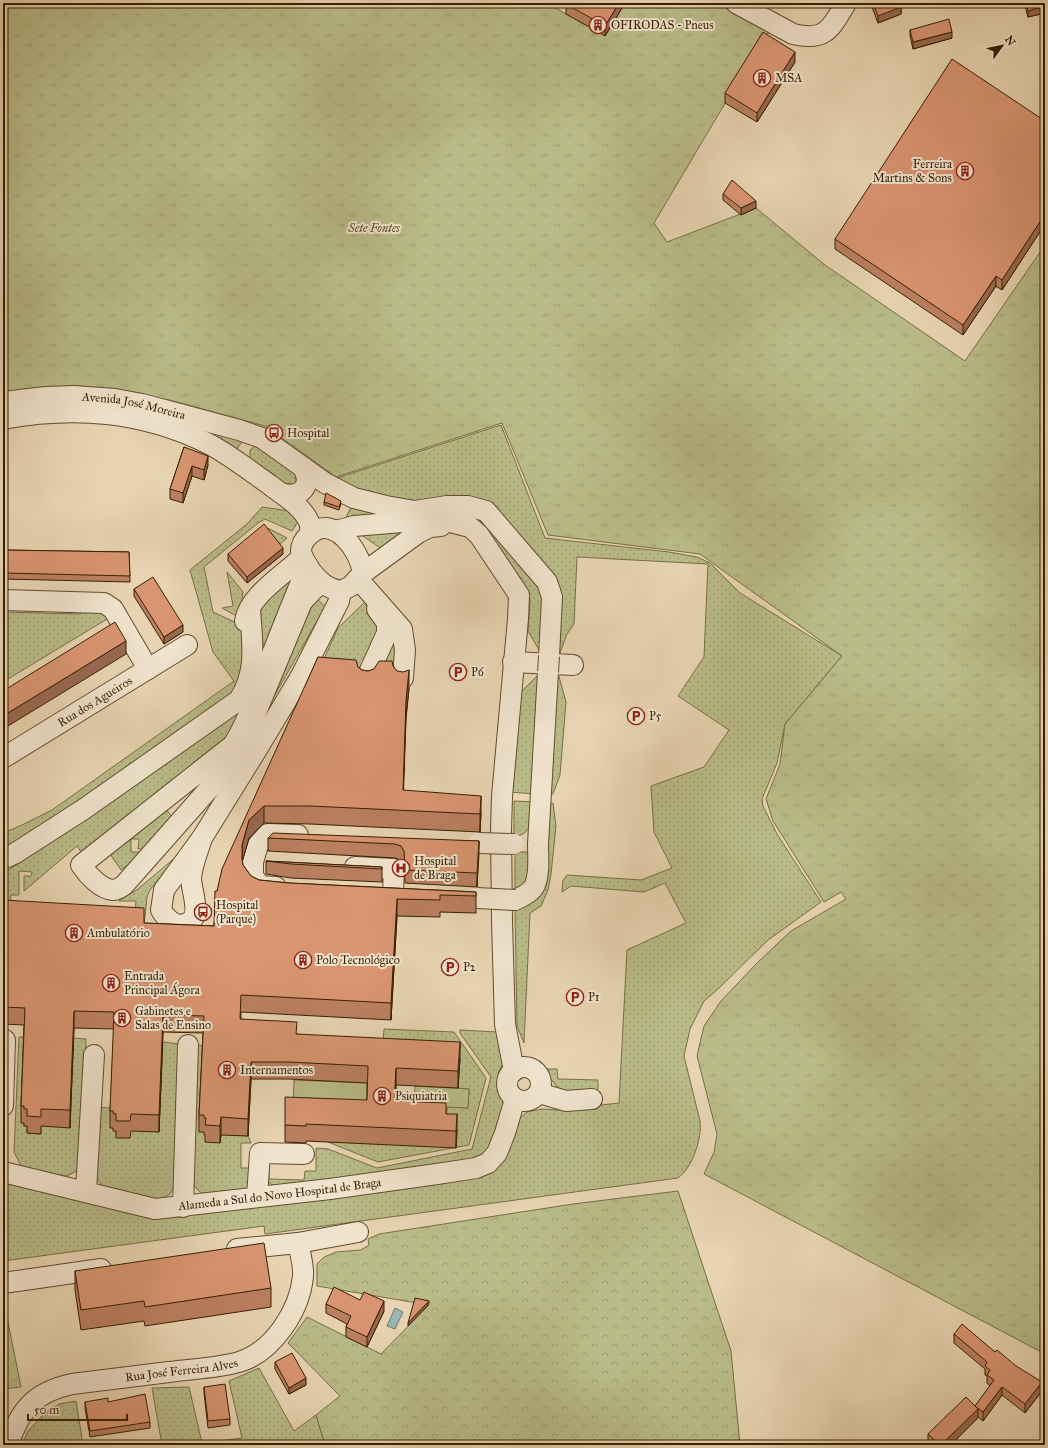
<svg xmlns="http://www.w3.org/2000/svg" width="1048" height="1448" font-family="'IM FELL Great Primer',serif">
  <defs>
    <pattern id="grass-dots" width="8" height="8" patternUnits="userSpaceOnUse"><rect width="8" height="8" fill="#b9bc89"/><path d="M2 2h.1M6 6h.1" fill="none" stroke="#a0a174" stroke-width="1.8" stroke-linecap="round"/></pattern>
    <pattern id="forest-crowns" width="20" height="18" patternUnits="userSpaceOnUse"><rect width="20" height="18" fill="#b9bc89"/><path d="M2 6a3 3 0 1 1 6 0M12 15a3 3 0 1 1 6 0" fill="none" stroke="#a0a174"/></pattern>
    <pattern id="park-tufts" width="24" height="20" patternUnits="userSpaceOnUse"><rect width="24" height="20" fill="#b9bc89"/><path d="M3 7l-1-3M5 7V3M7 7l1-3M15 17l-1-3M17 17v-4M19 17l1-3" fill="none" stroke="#a0a174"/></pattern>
  </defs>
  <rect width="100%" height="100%" fill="#e8d4b2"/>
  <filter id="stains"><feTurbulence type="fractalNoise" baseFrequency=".005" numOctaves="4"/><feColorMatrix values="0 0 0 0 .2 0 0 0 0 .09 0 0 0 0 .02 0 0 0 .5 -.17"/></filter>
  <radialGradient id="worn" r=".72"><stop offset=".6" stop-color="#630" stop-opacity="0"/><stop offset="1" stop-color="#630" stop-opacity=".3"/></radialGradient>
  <g fill="url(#grass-dots)" stroke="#786e44">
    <path d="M186,421L245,438L238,447L236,454Z"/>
    <path d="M501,425L545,538L669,552L697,557L710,563L740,593L842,656L785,724L777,763L762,799L763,806L777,834L821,902L768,940L717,990L704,1001L690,1029L684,1056L700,1121C702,1138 693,1167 678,1178L265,1234L264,1226L3,1261V1177L159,1215L479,1176L519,1119L527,1112L542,1109L557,1110L619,1103L627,950L686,923L665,883L644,892L571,886L562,892L563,880L567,875L641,880L672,868L654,832L651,786L704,767L729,730L678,696L704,657L708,564L577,557L574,624L567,634L560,653L556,655L559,610L501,515L408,505L330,481L337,478Z"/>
    <path d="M255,446L297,471L296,483L287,487L250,459V450Z"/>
    <path d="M262,507L290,511L299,520L292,531L265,519L258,523L204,567L213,612L241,625L244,676L239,688L142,762L3,850V833L22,825L52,810L234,681L213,652L190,570L247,524Z"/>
    <path d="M351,507L400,516L344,522Z"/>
    <path d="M461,511L475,513L544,593L542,655L528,631L530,600L527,591Z"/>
    <path d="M424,524L386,552L360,534Z"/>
    <path d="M268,528L287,538L277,547L264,531Z"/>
    <path d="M227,572L243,592L240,611V618L222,608L233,606Z"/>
    <path d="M288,579L299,580L264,656L260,614L262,605Z"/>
    <path d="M314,595L325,607L251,737Z"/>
    <path d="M365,602L383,623L360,674L318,672L338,628Z"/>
    <path d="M86,609L103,610L107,619L3,682V612L80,614Z"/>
    <path d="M393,621L396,675L376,672Z"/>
    <path d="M541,672L535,794L510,792L520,693Z"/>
    <path d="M558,673L566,702L560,775L553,794H548Z"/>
    <path d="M239,711L230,740L82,853L77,846L24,891V876H31L32,872L19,871V895H11L10,907L3,915V874Z"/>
    <path d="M514,801L534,802C532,818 534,833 514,837Z"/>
    <path d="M548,803H553L556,826L551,874L548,890L541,906L530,913L524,1043L517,1026L515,911L527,904Z"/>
    <path d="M166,809L172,817L150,849H138L139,839H131V852H147L131,871L126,866L121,870L110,854Z"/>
    <path d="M515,852H531L527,884L515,892Z"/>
    <path d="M177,856L150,890L147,897L144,925L135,914L136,901H119L138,889Z"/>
    <path d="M384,1029L454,1032L486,1078L469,1145L378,1162L328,1142L446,1131L447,1107L468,1108L469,1089L458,1088L460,1046L382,1055Z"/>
    <path d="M460,1030L497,1032L504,1062L499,1071L497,1083L499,1093L504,1102L506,1111L484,1158L278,1187L272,1185L268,1182L266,1170L269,1169V1179L304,1180L305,1171H316V1148L328,1149L377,1168L472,1149L491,1077L460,1033Z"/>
    <path d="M19,1037H24V1126H27V1133L41,1134V1124L73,1038L86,1039L82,1166L75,1172L66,1176L28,1169L20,1164L14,1152Z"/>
    <path d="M163,1042L180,1044L176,1181L170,1194L159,1200L105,1188L98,1181L95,1170L96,1107L111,1108L113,1128L131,1129L159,1132Z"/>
    <path d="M198,1045L204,1046L221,1132L231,1135L248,1136L251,1143H241V1168H251V1182L246,1190C231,1193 207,1202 196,1188C194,1186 193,1182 192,1179Z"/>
    <path d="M544,1069H557L558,1079L598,1080V1089L593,1093H563L556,1086Z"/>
    <path d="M259,1368L294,1431L316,1415L325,1445H162L152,1388L189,1387L202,1443L242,1438L229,1381Z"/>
    <path d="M76,1401L83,1445H22L28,1431L43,1415L59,1404Z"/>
  </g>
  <g fill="url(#forest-crowns)" stroke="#786e44">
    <path d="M678,1191L731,1351L740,1445H325L316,1415L340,1396L288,1343L307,1317L381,1354L429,1305L317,1286V1264L324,1257L336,1252L361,1250L369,1245L368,1239L379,1234L573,1204Z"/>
    <path d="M3,1297L21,1387L3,1389Z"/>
  </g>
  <path fill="url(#park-tufts)" stroke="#786e44" d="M3,3H548L566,14L625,3H717L769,32L730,95L654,223L667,242L756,208L825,265L965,361L1045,245V1354L704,1174L714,1152L717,1134L697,1056L704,1026L721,1001L757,963L791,931L846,899L841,892L824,902L773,821L766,799L780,764L785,724L842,656L700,554L548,535L502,423L336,477L265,426L170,400L77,387L3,395Z"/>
  <g fill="#b9bc89" stroke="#786e44">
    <path d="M294,1080L368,1083L367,1117L293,1114Z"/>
    <path d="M415,1086L469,1089L468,1108L447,1107L446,1120L414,1105Z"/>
  </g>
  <path fill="#98b7b3" stroke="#717a6b" d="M395,1308L403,1312L395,1329L387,1326Z"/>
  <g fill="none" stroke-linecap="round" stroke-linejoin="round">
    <defs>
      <g id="minor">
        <path d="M736,3L793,34C826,42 831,28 846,3"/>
        <path id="s1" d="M3,402L46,397L74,396L115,399L142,404L239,430L262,438L325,483L354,498L386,506L415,511L447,506H468L486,511L547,582L552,597L549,656"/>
        <path d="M3,419C74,406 141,411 207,443C229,454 250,471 270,485C283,495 303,507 309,522C311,526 310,530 310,534"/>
        <path d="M281,493C301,499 313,486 303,467"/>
        <path d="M336,531L354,526L438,519L470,527L479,535L519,595L518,619L502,796L501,830L502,922L505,1024L514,1071"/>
        <path d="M308,566C292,602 278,639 264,675C255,699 247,723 233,745L81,865C87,874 100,889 113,890C117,890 121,887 124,885L231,764L245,739L302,602L314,589L322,583"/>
        <path d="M363,573C360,555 345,530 326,528C314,527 301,540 301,551C302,558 307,565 311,571C319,581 327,589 341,591L351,586L363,573L418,533L430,527L441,526"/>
        <path d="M358,579L402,629L405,650L403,678"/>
        <path d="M3,600L104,603L113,609L148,669"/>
        <path d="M245,621C249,595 285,574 302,557"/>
        <path d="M513,662L573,665"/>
        <path d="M367,677L387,633V623L377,609"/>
        <path id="s2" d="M3,758L187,645"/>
        <path d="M202,838C198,851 192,865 191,878C191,890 202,915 189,922C185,924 184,925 180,925C171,924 166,918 161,910L164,890L202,838L256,751L301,676L339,601L341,591"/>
        <path d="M3,859L14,854L84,809L239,700C258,671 252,642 250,609"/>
        <path d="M355,867L394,869L393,893"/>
        <path d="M276,887L260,886L253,876V862L258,845L268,834L298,835"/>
        <path d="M515,900C522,897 532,892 535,885C540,872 538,857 538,844L548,672"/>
        <circle cx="524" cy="1084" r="17"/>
        <path d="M539,1093L566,1101L592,1099"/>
        <path d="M3,1106L5,1040"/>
        <path id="s3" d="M3,1172L155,1209L330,1189L437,1174L476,1168L488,1163L497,1153L505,1133L515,1099"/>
        <path d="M86,1191L94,1055"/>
        <path d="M257,1197L260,1153L304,1154"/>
        <path d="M183,1207L188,1045"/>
        <path d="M237,1249L298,1243L358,1232"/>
        <path d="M3,1283L101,1269"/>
        <path id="s4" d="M8,1445C20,1409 35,1392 72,1384C105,1380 137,1376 169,1372C191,1369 218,1368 239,1362C273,1352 300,1310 303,1276C304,1266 300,1253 298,1243"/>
      </g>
    </defs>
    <use href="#minor" stroke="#624c2c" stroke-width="22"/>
    <use href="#minor" stroke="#f0e3cd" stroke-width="20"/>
    <defs>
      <g id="minor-bridge">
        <path d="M548,672L549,656"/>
        <path d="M479,843L514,844"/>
        <path d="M477,898L515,900"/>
      </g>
    </defs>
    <use href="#minor-bridge" stroke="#624c2c" stroke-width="22" stroke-linecap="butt"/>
    <use href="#minor-bridge" stroke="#f0e3cd" stroke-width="20"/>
  </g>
  <g fill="#bb8061" stroke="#361f00">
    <path d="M566,3H625L605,36L566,14Z"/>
    <path d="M823,3H833L830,8Z"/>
    <path d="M872,3H917L901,8V14L878,23L872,7Z"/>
    <path d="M1025,3H1045V13L1028,17L1025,6Z"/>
    <path d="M910,30L952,38L913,49L910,36Z"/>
    <path d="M795,62L757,122L725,103V93Z"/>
    <path d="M723,194L756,208L741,215L723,200Z"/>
    <path d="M1045,212V224L1002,290L996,286L963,335L835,249V239Z"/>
    <path d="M184,447L208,465L204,480L192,476L183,503L170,499V489Z"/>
    <path d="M324,502L341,504L339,510L324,505Z"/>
    <path d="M3,550L129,552L130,582L3,579Z"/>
    <path d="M228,554H283L247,583L228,561Z"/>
    <path d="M134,589L183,632L164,644L134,596Z"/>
    <path d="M318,657L358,667L362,670L368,671L393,666L409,688L406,718L403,791L481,813L480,832L310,824L264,823L249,838L242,861L243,865L251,876L259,880L289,883L476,892V913L440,912V917L397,916L391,1020L241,1012V1019L297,1034L460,1059L458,1088L396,1085L395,1101L446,1114L457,1131L456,1148L306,1141V1143L285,1142V1125L367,1100V1083L289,1079H251L248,1136L221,1135L220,1143L205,1142V1135H204V1132H199V1115L203,1033L163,1032L159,1132L131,1131L130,1138H116V1131H113V1128H110V1111L114,1029L74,1028L70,1128L41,1126V1134L27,1133V1126H24V1123H21V1106L24,1025L3,1024V900L144,923L214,926L217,891Z"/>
    <path d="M268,838L479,841L477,887L405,883L404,864L401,860L395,858L268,851Z"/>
    <path d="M266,861L382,867V882L291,878L266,874Z"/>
    <path d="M75,1271L271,1288V1307L145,1326L144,1321L81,1330L75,1290Z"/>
    <path d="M326,1304L384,1311L367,1347L346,1337V1327L347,1324L326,1313Z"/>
    <path d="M954,1334L995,1352L1042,1391L1025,1413L1002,1395L983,1421L978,1417V1418L951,1445H931L928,1443V1434L975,1406L990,1386L987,1383V1376L985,1375V1369L954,1343Z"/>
    <path d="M275,1362L306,1385L289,1394L275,1369Z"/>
    <path d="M204,1387L230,1419V1425L208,1428L204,1393Z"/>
    <path d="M85,1402L150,1422V1428L90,1437L85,1408Z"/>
  </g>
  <g fill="#98684f" stroke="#361f00">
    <path d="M619,3H625L605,36V26Z"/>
    <path d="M830,3H833L830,8Z"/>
    <path d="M899,3H917L901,8V14L878,23V16Z"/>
    <path d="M1045,6V13L1028,17V11Z"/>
    <path d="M952,32V38L913,49V42Z"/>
    <path d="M795,52V62L757,122V113Z"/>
    <path d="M756,201V208L741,215V208Z"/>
    <path d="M1045,202V212L1040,219V209Z"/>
    <path d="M1045,214V224L1002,290V280Z"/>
    <path d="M996,276V286L963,335V325Z"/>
    <path d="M208,456V465L204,480V470Z"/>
    <path d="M192,466V476L183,503V493Z"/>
    <path d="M283,548V554L247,583V577Z"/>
    <path d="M183,625V632L164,644V637Z"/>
    <path d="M126,641V654L3,729V716Z"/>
    <path d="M409,670V688L406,718L403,808V790L406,701Z"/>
    <path d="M481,796V813L480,832V814Z"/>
    <path d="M264,806V823L249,838L242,862V845L249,820Z"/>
    <path d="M479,841V854L477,887V873Z"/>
    <path d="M397,899V916L391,1020V1003Z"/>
    <path d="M74,1011V1028L70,1128V1110Z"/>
    <path d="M163,1015V1032L159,1132V1115Z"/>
    <path d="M460,1042V1059L458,1088V1071Z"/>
    <path d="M251,1062V1079L248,1136V1119Z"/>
    <path d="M396,1068V1085L395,1118V1101Z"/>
    <path d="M457,1114V1131L456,1148V1131Z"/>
    <path d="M221,1117V1135L220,1143V1126Z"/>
    <path d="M384,1301V1311L367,1347V1337Z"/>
    <path d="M429,1301V1304L408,1326V1323Z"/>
    <path d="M306,1378V1385L289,1394V1388Z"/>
    <path d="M1042,1382V1391L1025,1413V1404Z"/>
    <path d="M1002,1387V1395L983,1421V1412Z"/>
    <path d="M978,1409V1418L951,1445H941Z"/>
  </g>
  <g fill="#d99571" stroke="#361f00">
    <path d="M567,3H619L605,26L566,4Z"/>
    <path d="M873,3H899L901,7L878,16Z"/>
    <path d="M1026,3H1045V6L1028,11Z"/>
    <path d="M949,19L952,32L913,42L910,30Z"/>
    <path d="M763,32L795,52L757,113L725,93Z"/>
    <path d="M952,59L1045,121V202L1040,209L1045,213V214L1002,280L996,276L963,325L835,239Z"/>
    <path d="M732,180L756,201L741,208L723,194Z"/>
    <path d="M184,447L208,456L204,470L192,466L183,493L170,489Z"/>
    <path d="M326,493L341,501L339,507L324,502Z"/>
    <path d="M264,524L283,548L247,577L228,554Z"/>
    <path d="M3,550L129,552L130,576L3,573Z"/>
    <path d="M153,577L183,625L164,637L134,589Z"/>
    <path d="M115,622L126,641L3,716V691Z"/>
    <path d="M318,657L356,660L358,667L362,670L368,671L374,669L379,661H392L393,666L397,671L403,672L409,670L406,701L403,790L481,796L480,814L310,806H264L249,820L242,845V859L243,865L251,876L259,880L289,883L476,892V896L440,895V900L397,899L391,1003L241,995L240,1019L297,1022L296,1034L460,1042L458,1071L396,1068L395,1087V1101L446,1103V1114H457L456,1131L306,1124V1126L285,1125V1097L367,1100L368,1066L289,1062H251L248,1119L221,1117L220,1126L205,1125L206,1118H204V1115H199L204,1016L163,1015L159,1115L131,1114L130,1121H116V1114L113,1113V1111H110L114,1012L74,1011L70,1110L41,1109V1117L27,1116V1109H24V1106H21L25,1008L3,1007V900L144,908V923L214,926L215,891H217L222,869Z"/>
    <path d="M273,833L479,841L477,873L405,870L404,851L401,846L395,844L268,838Z"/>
    <path d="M266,861L382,867V869L291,864Z"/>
    <path d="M264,1243L271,1288L145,1307L144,1301L81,1310L75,1271Z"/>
    <path d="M334,1287L360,1300L364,1292L384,1301L367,1337L346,1327L351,1316L326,1304Z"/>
    <path d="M415,1298L429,1301L408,1323Z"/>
    <path d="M962,1324L995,1352L997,1350L1016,1366L1042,1382L1025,1404L1002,1387L983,1412L975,1406L994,1380L987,1375L990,1370L985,1366L987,1362L954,1334Z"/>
    <path d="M292,1353L306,1378L289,1388L275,1362Z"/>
    <path d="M225,1384L230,1419L208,1421L204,1387Z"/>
    <path d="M145,1394L150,1422L90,1431L85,1402L108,1398V1402Z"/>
    <path d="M966,1397L978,1409L941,1445H940L928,1434Z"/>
  </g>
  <defs>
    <symbol id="building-ring" viewBox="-11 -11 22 22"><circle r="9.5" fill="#f0e3cd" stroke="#8f2418" stroke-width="1.5"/><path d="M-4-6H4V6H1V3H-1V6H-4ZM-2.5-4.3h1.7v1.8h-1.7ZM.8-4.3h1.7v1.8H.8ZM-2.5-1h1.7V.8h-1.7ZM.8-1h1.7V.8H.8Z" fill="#8f2418"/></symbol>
    <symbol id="bus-ring" viewBox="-11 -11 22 22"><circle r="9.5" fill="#f0e3cd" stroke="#8f2418" stroke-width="1.5"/><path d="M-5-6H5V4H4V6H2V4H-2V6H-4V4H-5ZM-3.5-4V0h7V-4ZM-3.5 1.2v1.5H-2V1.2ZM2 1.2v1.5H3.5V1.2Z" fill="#8f2418"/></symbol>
    <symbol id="parking-ring" viewBox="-11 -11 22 22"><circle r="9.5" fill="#f0e3cd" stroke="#8f2418" stroke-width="1.5"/><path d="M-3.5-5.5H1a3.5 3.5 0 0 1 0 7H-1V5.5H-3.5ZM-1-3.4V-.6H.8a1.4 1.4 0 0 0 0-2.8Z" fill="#8f2418"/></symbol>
    <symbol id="hospital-ring" viewBox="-11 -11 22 22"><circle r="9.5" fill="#f0e3cd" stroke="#8f2418" stroke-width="1.5"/><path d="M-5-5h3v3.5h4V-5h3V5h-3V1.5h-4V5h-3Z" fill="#8f2418"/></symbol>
  </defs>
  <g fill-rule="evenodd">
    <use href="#building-ring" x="588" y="15" width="20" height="20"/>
    <use href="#building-ring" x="752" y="68" width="20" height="20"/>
    <use href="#building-ring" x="955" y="161" width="20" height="20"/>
    <use href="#bus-ring" x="264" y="423" width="20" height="20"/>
    <use href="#parking-ring" x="448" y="662" width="20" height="20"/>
    <use href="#parking-ring" x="626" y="706" width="20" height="20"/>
    <use href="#hospital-ring" x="391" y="858" width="20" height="20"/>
    <use href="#bus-ring" x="193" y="902" width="20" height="20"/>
    <use href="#building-ring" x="64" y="923" width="20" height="20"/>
    <use href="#building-ring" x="293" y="950" width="20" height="20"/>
    <use href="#parking-ring" x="440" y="957" width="20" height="20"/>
    <use href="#building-ring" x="101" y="973" width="20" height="20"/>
    <use href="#parking-ring" x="565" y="987" width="20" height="20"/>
    <use href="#building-ring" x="112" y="1008" width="20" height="20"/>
    <use href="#building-ring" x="217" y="1060" width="20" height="20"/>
    <use href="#building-ring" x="372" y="1086" width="20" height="20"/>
  </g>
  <g text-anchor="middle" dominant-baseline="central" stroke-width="4" stroke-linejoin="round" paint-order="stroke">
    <g font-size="12" fill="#361f00" stroke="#f0e3cd" text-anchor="start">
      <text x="611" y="25">OFIRODAS - Pneus</text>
      <text x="775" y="78">MSA</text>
      <text x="952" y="164" text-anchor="end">Ferreira<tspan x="952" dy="14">Martins &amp; Sons</tspan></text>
      <text x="287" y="433">Hospital</text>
      <text x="471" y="672">P6</text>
      <text x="649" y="716">P5</text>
      <text x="414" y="861">Hospital<tspan x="414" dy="14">de Braga</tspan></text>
      <text x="216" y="905">Hospital<tspan x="216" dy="14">(Parque)</tspan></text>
      <text x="87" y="933">Ambulatório</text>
      <text x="316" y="960">Polo Tecnológico</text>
      <text x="463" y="967">P2</text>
      <text x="124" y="976">Entrada<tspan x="124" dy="14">Principal Ágora</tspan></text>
      <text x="588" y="997">P1</text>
      <text x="135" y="1011">Gabinetes e<tspan x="135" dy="14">Salas de Ensino</tspan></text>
      <text x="240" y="1070">Internamentos</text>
      <text x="395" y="1096">Psiquiatria</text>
    </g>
    <g font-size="12" font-style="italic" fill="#574622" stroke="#f0e3cd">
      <text x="374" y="228">Sete Fontes</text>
    </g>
    <g font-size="12" fill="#361f00" stroke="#f0e3cd">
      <text stroke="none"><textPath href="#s1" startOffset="132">Avenida José Moreira</textPath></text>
      <text stroke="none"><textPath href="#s2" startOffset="108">Rua dos Agueiros</textPath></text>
      <text stroke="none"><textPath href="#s3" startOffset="282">Alameda a Sul do Novo Hospital de Braga</textPath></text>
      <text stroke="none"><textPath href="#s4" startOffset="204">Rua José Ferreira Alves</textPath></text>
    </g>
  </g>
  <rect width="1048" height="1448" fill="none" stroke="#e8d4b2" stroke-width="16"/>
  <rect x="4" y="4" width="1040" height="1440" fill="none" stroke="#361f00" stroke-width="2"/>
  <rect x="8" y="8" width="1032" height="1432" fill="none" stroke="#361f00"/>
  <g transform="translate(1002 46) rotate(57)" stroke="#f0e3cd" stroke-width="3" paint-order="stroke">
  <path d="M0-3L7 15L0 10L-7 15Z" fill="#361f00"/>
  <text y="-6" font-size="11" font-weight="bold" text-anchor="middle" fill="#361f00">N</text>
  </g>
  <path d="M28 1414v6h99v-6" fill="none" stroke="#361f00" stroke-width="2"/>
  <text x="34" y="1414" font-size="12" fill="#361f00" stroke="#f0e3cd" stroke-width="3" paint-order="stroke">50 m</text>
  <rect width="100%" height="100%" filter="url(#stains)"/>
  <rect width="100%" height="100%" fill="url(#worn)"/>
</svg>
